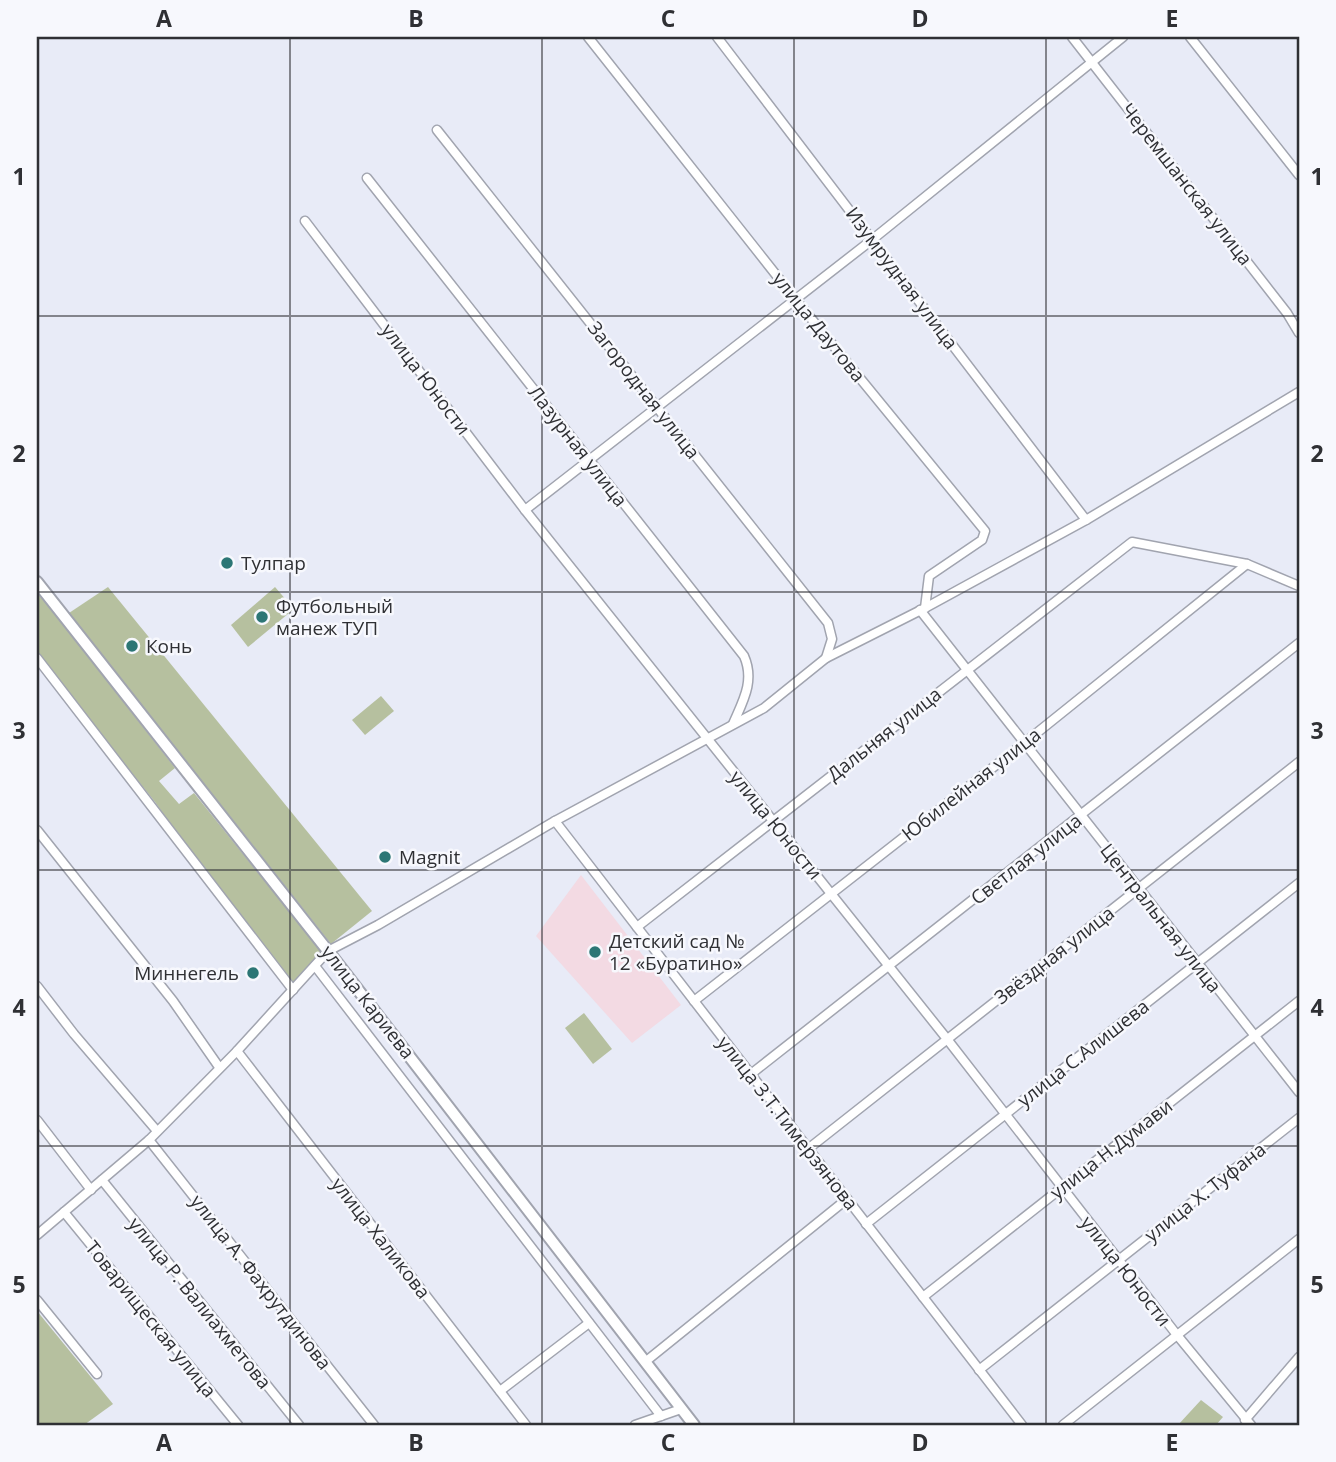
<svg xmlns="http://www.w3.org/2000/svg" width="1336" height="1462" font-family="'Open Sans',sans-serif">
  <rect width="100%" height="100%" fill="#e8ebf7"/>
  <path fill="#f3dae3" d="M581,875L681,1005L632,1043L536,936Z"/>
  <g fill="#b6c09f">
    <path d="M108,587L372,911L331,944L69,613Z"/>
    <path d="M275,587L294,609L248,647L231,625Z"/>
    <path d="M37,591L175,768L159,781L179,804L194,793L321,951L294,983L176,832L155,802L37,654Z"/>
    <path d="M381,696L394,711L365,735L352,720Z"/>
    <path d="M584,1013L612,1049L593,1064L565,1028Z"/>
    <path d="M37,1311L113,1404L84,1425H37Z"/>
    <path d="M1201,1400L1223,1417L1216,1425H1178Z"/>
  </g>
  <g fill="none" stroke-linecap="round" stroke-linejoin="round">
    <defs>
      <g id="minor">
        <path d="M588,37L796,300L985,531L982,540L929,576L925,608"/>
        <path d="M717,37L1086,520"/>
        <path d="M1072,37L1287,313L1299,333"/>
        <path d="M1190,37L1299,175"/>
        <path d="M437,130L828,623L832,639L826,658"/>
        <path d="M367,178L744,656C755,681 743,701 733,724"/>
        <path d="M305,221L525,510L947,1039L1177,1335L1251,1425"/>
        <path d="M525,510L873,239L1123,37"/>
        <path d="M920,610L1299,1092"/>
        <path d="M37,658L293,990"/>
        <path d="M555,821L1022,1425"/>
        <path d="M37,830L173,1001L219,1067"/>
        <path d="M637,927L1132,542L1247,564L1299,586"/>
        <path d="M315,966L661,1416"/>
        <path d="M37,986L74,1034L157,1131"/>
        <path d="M694,1001L1023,744L1247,564"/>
        <path d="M237,1051L526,1425"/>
        <path d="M751,1074L1299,643"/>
        <path d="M37,1120L91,1190"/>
        <path d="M149,1140L374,1425"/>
        <path d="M808,1149L1299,762"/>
        <path d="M102,1180L299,1425"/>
        <path d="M64,1212L238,1425"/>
        <path d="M866,1224L1299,883"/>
        <path d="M37,1235L149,1140L237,1051L328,951L378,925L555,821L764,708L826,658L925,608L1086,520L1299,392"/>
        <path d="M923,1297L1299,1001"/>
        <path d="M37,1300L97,1374"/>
        <path d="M645,1362L847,1199"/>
        <path d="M979,1370L1299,1118"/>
        <path d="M500,1391L589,1323"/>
        <path d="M1245,1420L1299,1357"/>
        <path d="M635,1425L681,1409"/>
        <path d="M1063,1425L1299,1239"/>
      </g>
      <path id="secondary" d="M37,582L328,951L694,1425"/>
    </defs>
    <use href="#minor" stroke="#a1a4af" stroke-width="11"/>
    <use href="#secondary" stroke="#a1a4af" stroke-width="14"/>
    <use href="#minor" stroke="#fff" stroke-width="8"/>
    <use href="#secondary" stroke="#fff" stroke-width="10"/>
  </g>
  <path fill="none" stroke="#2f3034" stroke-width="2" stroke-opacity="0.55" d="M290,37V1425M542,37V1425M794,37V1425M1046,37V1425M37,316H1299M37,592H1299M37,870H1299M37,1146H1299"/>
  <g fill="#2c7675" stroke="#f7f8fd" stroke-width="2.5">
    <circle cx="227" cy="563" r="7"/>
    <circle cx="262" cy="617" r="7"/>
    <circle cx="132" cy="646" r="7"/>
    <circle cx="385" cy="857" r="7"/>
    <circle cx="595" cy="952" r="7"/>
    <circle cx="253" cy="973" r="7"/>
  </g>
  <g text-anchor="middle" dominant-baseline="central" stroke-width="5" stroke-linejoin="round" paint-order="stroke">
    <g font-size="19" fill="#2f3034" stroke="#f7f8fd">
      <text transform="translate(1187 184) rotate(52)">Черемшанская улица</text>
      <text transform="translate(902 278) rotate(53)">Изумрудная улица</text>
      <text transform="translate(819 327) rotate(51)">улица Даутова</text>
      <text transform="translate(426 379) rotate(53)">улица Юности</text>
      <text transform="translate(644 390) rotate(52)">Загородная улица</text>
      <text transform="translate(578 446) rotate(52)">Лазурная улица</text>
      <text transform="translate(884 734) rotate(-38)">Дальняя улица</text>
      <text transform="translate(971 784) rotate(-38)">Юбилейная улица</text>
      <text transform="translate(776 825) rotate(51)">улица Юности</text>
      <text transform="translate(1026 859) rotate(-38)">Светлая улица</text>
      <text transform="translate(1161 918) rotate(52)">Центральная улица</text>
      <text transform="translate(1054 955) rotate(-38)">Звёздная улица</text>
      <text transform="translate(368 1002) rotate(52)">улица Кариева</text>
      <text transform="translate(1083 1053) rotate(-38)">улица С.Алишева</text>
      <text transform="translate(788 1123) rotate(52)">улица З.Т.Тимерзянова</text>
      <text transform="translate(1111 1149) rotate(-38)">улица Н.Думави</text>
      <text transform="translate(1205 1192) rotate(-38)">улица Х. Туфана</text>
      <text transform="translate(381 1238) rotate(52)">улица Халикова</text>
      <text transform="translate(1126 1271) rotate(52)">улица Юности</text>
      <text transform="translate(261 1282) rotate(52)">улица А. Фахрутдинова</text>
      <text transform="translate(200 1303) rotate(51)">улица Р. Валиахметова</text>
      <text transform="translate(151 1319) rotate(51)">Товарищеская улица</text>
    </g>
    <g font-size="19" fill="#2f3034" stroke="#f7f8fd" text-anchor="start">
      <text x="241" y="563">Тулпар</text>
      <text x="276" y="606">Футбольный<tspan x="276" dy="22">манеж ТУП</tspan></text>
      <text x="146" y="646">Конь</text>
      <text x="399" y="857">Magnit</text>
      <text x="609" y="941">Детский сад №<tspan x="609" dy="22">12 «Буратино»</tspan></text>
      <text x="239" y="973" text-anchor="end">Миннегель</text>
    </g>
  </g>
  <rect width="1336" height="1462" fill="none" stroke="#f7f8fd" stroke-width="77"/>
  <rect x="38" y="38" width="1260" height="1386" fill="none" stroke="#2f3034" stroke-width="2.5"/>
  <g font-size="23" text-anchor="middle" font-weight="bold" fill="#2f3034">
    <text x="164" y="27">A</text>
    <text x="416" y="27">B</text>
    <text x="668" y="27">C</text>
    <text x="920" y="27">D</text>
    <text x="1172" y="27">E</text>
    <text x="19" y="185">1</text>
    <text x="1317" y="185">1</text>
    <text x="19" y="462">2</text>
    <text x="1317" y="462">2</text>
    <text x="19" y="739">3</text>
    <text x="1317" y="739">3</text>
    <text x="19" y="1016">4</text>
    <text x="1317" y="1016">4</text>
    <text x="19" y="1293">5</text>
    <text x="1317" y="1293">5</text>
    <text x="164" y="1451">A</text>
    <text x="416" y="1451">B</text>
    <text x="668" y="1451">C</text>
    <text x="920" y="1451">D</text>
    <text x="1172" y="1451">E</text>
  </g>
</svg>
